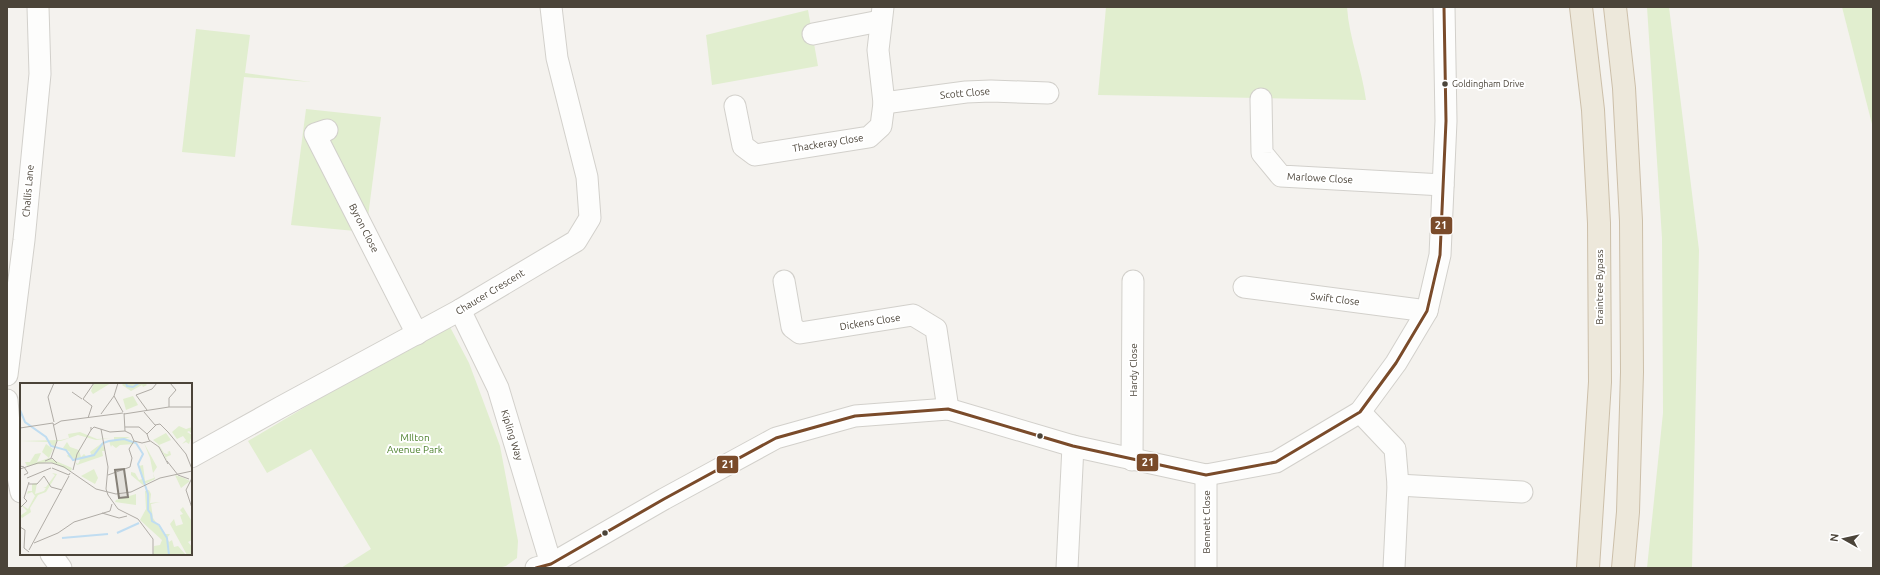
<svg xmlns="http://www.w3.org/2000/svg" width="1880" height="575" font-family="Ubuntu,sans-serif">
  <rect width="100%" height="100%" fill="#f4f2ee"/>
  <g fill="#e1eecf">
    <path d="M1106,7H1347C1349,38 1362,69 1366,100L1098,95Z"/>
    <path d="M1647,7H1669L1699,250L1692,568H1647L1663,413L1662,238Z"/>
    <path d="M1842,7H1873V128Z"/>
    <path d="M808,10L818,66L712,85L706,35Z"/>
    <path d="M196,29L250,35L245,73L311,82L244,77L235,157L182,152Z"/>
    <path d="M306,109L381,117L366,232L291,225Z"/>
    <path d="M450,327L469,363L500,446L518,541L517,558L506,566L498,568H341L371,549L311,449L267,473L248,441L317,400Z"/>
  </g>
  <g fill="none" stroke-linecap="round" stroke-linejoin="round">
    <defs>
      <g id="minor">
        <path d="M813,34L880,21"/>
        <path d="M1261,99L1262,153L1281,176L1443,185"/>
        <path d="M884,103L966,92L991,91L1048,93"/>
        <path d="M735,106L743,146L755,155L869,137L881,126L884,103L878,50L883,7"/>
        <path d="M327,130L315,134L417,334"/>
        <path d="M784,281L792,327L800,333L913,315L936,329L948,409"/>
        <path d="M1244,287L1427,311"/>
        <path d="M460,310L498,388L551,564"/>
        <path d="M7,375L24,240L40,74L38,7"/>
        <path d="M7,400L10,436L21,492"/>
        <path d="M1360,412L1395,449L1398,485L1394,568"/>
        <path d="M191,457L281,407L460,310L576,241L590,218L587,177L557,58L551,7"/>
        <path d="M1132,460L1133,281"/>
        <path d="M1398,485L1522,492"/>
        <path d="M51,554L61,568"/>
        <path d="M536,568L551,564L664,499L776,438L855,416L948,409L1073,446L1206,475L1276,462L1360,412L1396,363L1427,311L1440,255L1446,121L1444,7"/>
        <path d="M1067,568L1073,446"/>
        <path d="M1206,568V475"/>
      </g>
      <g id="highway">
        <path d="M1581,7L1593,110L1599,223L1600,382L1588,568"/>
        <path d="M1615,7L1624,88L1631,221L1632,372L1628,512L1623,568"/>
      </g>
    </defs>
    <use href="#minor" stroke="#d2d0cb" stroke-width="23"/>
    <use href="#highway" stroke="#ccbfa9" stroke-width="24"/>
    <use href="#minor" stroke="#fdfdfc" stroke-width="21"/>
    <use href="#highway" stroke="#ede8db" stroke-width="22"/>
    <defs>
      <path id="bus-1" d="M536,568L551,564L664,499L776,438L855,416L948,409L1073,446L1206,475L1276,462L1360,412L1396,363L1427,311L1440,255L1446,121L1444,7"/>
    </defs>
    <use href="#bus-1" stroke="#fff" stroke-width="6"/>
    <use href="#bus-1" stroke="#7a4b2a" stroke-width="3"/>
  </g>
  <g fill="#4b4439" stroke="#fff" stroke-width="1.5">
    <circle cx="1445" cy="84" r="3.5"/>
    <circle cx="1040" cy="436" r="3.5"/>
    <circle cx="605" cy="533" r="3.5"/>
  </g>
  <g text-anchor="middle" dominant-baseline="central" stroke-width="4" stroke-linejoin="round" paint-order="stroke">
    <g font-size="9" fill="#4b4439" stroke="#fff" text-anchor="start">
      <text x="1452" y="84">Goldingham Drive</text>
    </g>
    <g font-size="10" fill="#4b4439" stroke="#fff">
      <text transform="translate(965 93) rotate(-5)">Scott Close</text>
      <text transform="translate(828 143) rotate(-9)">Thackeray Close</text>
      <text transform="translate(1320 178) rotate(3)">Marlowe Close</text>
      <text transform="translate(28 191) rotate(-85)">Challis Lane</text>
      <text transform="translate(364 228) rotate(63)">Byron Close</text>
      <text transform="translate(1599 287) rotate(-90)">Braintree Bypass</text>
      <text transform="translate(490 292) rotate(-31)">Chaucer Crescent</text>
      <text transform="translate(1335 299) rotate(7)">Swift Close</text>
      <text transform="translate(870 322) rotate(-9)">Dickens Close</text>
      <text transform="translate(1133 370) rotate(-90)">Hardy Close</text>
      <text transform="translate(512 435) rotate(73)">Kipling Way</text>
      <text transform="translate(1206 522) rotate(-90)">Bennett Close</text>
    </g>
    <g font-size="10" fill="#4a7f2a" stroke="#fff">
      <text x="415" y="437">MIlton<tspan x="415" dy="12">Avenue Park</tspan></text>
    </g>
  </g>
  <g transform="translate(20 383)">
    <rect width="172" height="172" fill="#f4f2ee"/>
    <path d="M74,0H91L73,11L71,8ZM104,0H125L127,2L123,4L122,2L111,8L102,2ZM113,13L118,22L106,27L103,16ZM159,43L166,46L172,44V51L169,48L167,49L172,52L169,61L166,59L162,61L166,57L163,53L157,56L152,49ZM60,49L77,56L91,55L76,57L58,52L41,58H37L34,64L29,59L0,58L41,57L49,55L48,51ZM146,50L151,57L139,62L144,70L147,71L149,70L147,69L150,68L151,72L146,74L148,79L138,61L133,57ZM94,54H110L105,56L112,57L114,61L100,62L96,65L92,62L91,64L89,58H94ZM47,59L50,64L59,67L61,74L64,71L67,74L72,73L70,69L82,60L85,68H82L83,73L57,82L55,79L58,81L60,77L50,75L47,73L50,69L43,65ZM124,60L137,84L133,90L135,96L123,102L111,92V89L115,90L119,97L122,96L119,83L123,82L125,98L134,95L130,75ZM26,61L33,66L29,75L52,85L51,88L30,79L7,83L5,79H10L15,71L21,70L17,79L29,75L22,69ZM74,86L78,95L75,101L61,93ZM32,90L37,91L26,109L18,112L10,125L11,129L2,135L0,133L7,128L0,121L8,126L15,113L12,109L7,111L8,108H12V101L17,100L15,111L24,108L26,105L23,104H26L35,92ZM155,92L164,95L170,98L161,105ZM129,107L131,111L130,120L140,119L131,121L133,135L144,151H150L147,155L149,159L152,157L154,164L158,163L166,172H133L134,163L140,162L142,157L120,137L126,126L125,108ZM116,111V122L95,119L96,117ZM163,124L171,137L172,157L168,159L172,164V172H167L150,141L154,136L156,143L163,141L160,132L163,131L160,127Z" fill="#e1eecf"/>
    <path fill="none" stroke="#c0ddf1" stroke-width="2" d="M106,0L107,3L113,4L119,0M0,27L5,39L26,54L31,63L46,67L53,77L74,72L83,60L89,58L104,56L116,60L123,71L118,81L128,111V127L131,131L132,138L139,142L147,155L149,172M97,150L119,140M42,155L88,151"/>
    <path fill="none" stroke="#b0aca6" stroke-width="1" d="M34,0L28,14L34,39M52,9L62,16M94,13L103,29M63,16L72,23L68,35M63,16L74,0M149,24V15L156,7L150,0M127,27L116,12L132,6L137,0M124,29L135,42L140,41L148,49L166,71L172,86M81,31L94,13L98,0M104,31L149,24H172M34,42L41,38L103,30M71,44V47L74,44L90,49L105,48L104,30M105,44H119L127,51L129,57M0,45L33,40M81,46L88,84L86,106L88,112L98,126L118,136L133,156V172M105,48L111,51L114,58M127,51L136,42M129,57L139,64L148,81M114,58L122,60L130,58M31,75L37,58L33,40M25,78L32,75L37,80M147,78L158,92L169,96M0,83L4,84L8,90L4,92M32,85L49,92L50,90M0,86L18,80H32L44,84L76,106L96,111L111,109L140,95L172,88M53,87L57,71L71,47M88,92L110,84L112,75L109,66L114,58M7,95L31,85M172,95L166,107L172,125M9,101H17L24,93L31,104L42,107M0,125L7,118L4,115L9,99M82,130L99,135L107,133M0,144L5,147L4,165L9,169M14,160L38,150L54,139L90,128L92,121M9,167L49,93"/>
    <path fill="#868178" fill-opacity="0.15" stroke="#868178" stroke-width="2" d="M104,86L108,114L99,115L95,87Z"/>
    <rect width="172" height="172" fill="none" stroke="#4b4439" stroke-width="2"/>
  </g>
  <g stroke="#fff" stroke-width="1.5">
    <rect x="1430" y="216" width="23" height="19" rx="4" fill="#7a4b2a"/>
    <rect x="1136" y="453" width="23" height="19" rx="4" fill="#7a4b2a"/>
    <rect x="716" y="455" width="23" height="19" rx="4" fill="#7a4b2a"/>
  </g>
  <g font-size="11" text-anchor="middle" font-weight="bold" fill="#fff">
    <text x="1441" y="229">21</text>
    <text x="1148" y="466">21</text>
    <text x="728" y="468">21</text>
  </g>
  <rect width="1880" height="575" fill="none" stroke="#4b4439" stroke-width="16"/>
  <g transform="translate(1844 539) rotate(278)" stroke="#ffffff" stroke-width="3" paint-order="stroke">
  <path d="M0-3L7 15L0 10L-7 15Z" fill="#4b4439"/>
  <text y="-6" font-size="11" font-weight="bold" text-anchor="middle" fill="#4b4439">N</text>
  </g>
</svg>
